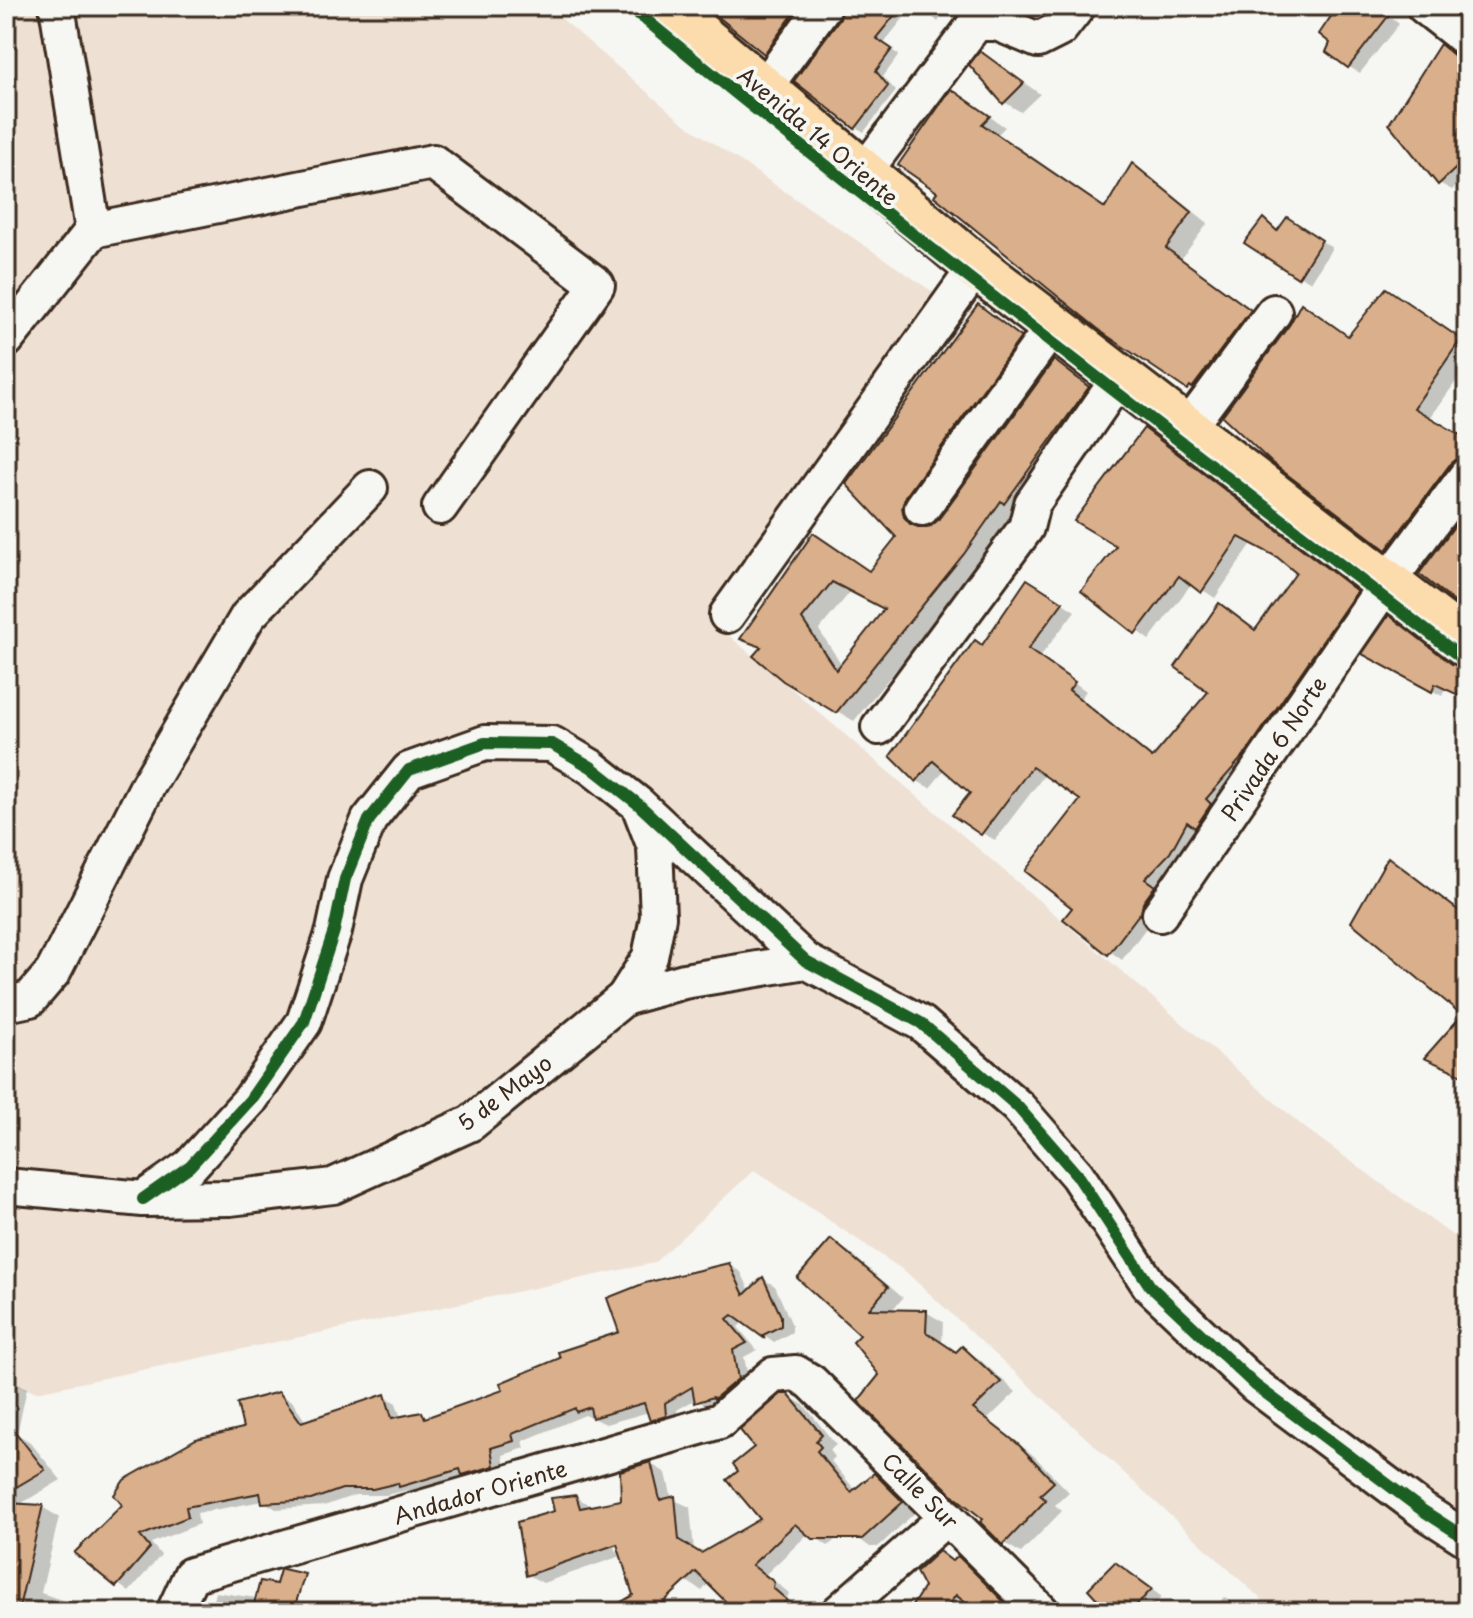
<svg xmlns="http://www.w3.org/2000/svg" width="1473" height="1618" font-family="'Playpen Sans',sans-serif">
  <rect width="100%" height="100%" fill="#f6f6f2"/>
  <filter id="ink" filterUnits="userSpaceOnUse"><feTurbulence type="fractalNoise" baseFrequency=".0125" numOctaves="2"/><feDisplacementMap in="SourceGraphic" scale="16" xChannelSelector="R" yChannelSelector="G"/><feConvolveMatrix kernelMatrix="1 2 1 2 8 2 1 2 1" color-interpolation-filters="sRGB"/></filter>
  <g filter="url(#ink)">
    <path fill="#eee1d3" d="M6,6H547L682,122L942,298L712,621L1305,1128L1467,1246V1612H1275L906,1272L754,1170L654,1263L37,1392L6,1383Z"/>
    <g fill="#0003" fill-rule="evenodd">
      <path d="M801,6H814L775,58L766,53Z"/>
      <path d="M856,6H913L883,44L899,55L883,77L896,91L864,132L856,127Z"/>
      <path d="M921,6H949L938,22Z"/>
      <path d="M1340,6H1378L1399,24L1360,73L1349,67Z"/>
      <path d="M1458,6H1467V14Z"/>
      <path d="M1441,47L1467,63V176L1452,190L1439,183Z"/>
      <path d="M980,54L998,64L1040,94L1021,112L1004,102Z"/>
      <path d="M968,102L1005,127L997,135L1106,210L1132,166L1148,175L1208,223L1181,259L1266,321L1204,398L1105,332Z"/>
      <path d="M1263,220L1279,231L1299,226L1332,248L1311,282L1246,243Z"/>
      <path d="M1403,300L1467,343V366L1430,418L1465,440L1467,434V473L1404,558L1387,549L1260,449L1349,337Z"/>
      <path d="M979,306L1038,348L919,518L922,530L932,528L940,521L1054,362L1106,398L982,564L854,721L784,680L762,649L743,638L814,535L870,572L899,537L848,483ZM851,591L886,609L842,665L819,630Z"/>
      <path d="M1157,438L1368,600L1183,860L1156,887L1167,895L1152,920L1122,960L1065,919L1075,907L1083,799L1046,773L995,840L982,833L973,792L945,769L930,788L917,781L983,646L1041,589L1075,611L1040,657L1086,691L1080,699L1152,758L1211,692L1298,572L1279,557L1253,542L1215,598L1192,583L1149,640L1084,591L1119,545Z"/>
      <path d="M1398,623L1467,673V698L1445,688L1442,696L1365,654Z"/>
      <path d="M1389,860L1406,869L1467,916V1077L1427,1058L1465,1015Z"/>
      <path d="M832,1242L848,1251L903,1298L891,1311L926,1312L943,1322L942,1343L958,1354L962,1349L978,1358L1016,1392L988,1419L1034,1456L1069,1492L1055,1505L1062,1511L1021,1553L1004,1543L882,1375L863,1335Z"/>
      <path d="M729,1265L741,1272L750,1291L763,1279L775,1286L792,1325V1332L774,1342L744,1321L738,1327L757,1350L744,1357L750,1386L709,1408L696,1399L677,1410L678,1422L664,1426L652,1419L649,1412L606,1424L585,1415L523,1441L525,1448L503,1455L506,1472L468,1477L413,1492L408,1490L386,1495H355L324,1506L276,1509L263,1501L197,1513L199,1524L151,1543L161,1555L129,1592L77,1553L245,1429L279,1394L292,1401L306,1422L384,1396L396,1403L401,1418L422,1414L430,1419L505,1392L622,1334Z"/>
      <path d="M6,1379L27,1388L17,1434L30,1442L61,1480L17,1506L42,1507L59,1517L41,1593L98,1612H41L42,1608L6,1600V1437L15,1430L6,1428Z"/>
      <path d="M788,1396L804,1405L836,1445L830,1450L835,1457L831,1461L856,1491L874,1476L890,1484L917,1511L878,1547H870L847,1530L828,1546L809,1533L766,1574L789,1593L787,1598L801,1610L799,1612H739L709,1583L702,1591L622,1539L614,1548L621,1556L543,1583L528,1575L556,1513L576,1497L591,1506L623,1501L651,1464L666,1473L672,1499L690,1507L694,1550L701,1555L763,1520L741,1471Z"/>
      <path d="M939,1553L953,1562L958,1559L969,1565L1014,1609L1011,1612H979L967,1602L959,1612H926V1587Z"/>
      <path d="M1127,1571L1162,1597L1147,1612H1112Z"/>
      <path d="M215,1592L264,1599L271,1612H211Z"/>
      <path d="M1224,1597L1239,1606L1246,1612H1211Z"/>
      <path d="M663,1600L675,1612H625Z"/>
    </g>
    <g fill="#daaf8b" stroke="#3b2a1e" stroke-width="2" fill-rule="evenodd">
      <path d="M705,6H799L764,54Z"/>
      <path d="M844,6H902L876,38L892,49L876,71L888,86L855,129L794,81L840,18Z"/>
      <path d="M1338,6H1396L1348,68L1326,52L1330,43L1319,34Z"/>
      <path d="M1440,44L1455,56L1467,60V158L1438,185L1389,124Z"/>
      <path d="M980,51L1024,83L1003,104L969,65Z"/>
      <path d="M951,89L990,116L982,124L1105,208L1132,163L1192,212L1166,248L1251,310L1192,388L1190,386L1187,390L1103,333L934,196L937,192L898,165Z"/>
      <path d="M1287,217L1322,240L1298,278L1244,243L1263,218L1277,231Z"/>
      <path d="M1386,288L1461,339L1414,408L1467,439V455L1458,457L1451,463L1386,550L1272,463L1222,416L1290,324L1301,303L1348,336Z"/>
      <path d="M978,304L1021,337L906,496L902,507L904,517L910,524L921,528L931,526L938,520L1054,360L1089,387L1004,504L1001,501L964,554L836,713L783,681L753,656L761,647L740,639L813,533L869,571L896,537L846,484ZM832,582L884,609L836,670L802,619Z"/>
      <path d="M1144,428L1357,591L1246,753L1206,799L1211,804L1195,828L1187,822L1170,853L1145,879L1155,886L1143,903L1141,916L1139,914L1108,955L1063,919L1072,908L1025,871L1080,800L1032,767L981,835L952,815L970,793L933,761L916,782L890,756L975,640L982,645L1027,579L1063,602L1028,649L1075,682L1069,690L1152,758L1208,692L1175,667L1219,603L1255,630L1296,573L1277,557L1239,537L1201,593L1179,576L1135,634L1081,591L1116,546L1074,521Z"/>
      <path d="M1467,509V612L1419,574Z"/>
      <path d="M1389,615L1452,664L1467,668V699L1435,684L1432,692L1362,654Z"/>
      <path d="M1388,857L1467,917V1077L1424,1058L1462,1015L1351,922Z"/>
      <path d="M831,1239L888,1287L869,1309L927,1310L926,1332L956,1352L962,1346L1001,1382L973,1409L1018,1444L1054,1482L1040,1495L1046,1500L1003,1545L980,1522L983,1519L955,1497L858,1401L879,1375L853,1342L860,1335L797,1278Z"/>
      <path d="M729,1263L744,1295L763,1277L781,1316V1326L763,1335L765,1339L732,1315L727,1319L747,1343L733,1350L738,1379L714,1399L713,1397L695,1403L692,1387L665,1403L666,1416L650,1421L644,1403L592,1418L590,1407L576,1412L575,1408L512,1434L514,1441L491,1448L494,1466L462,1475L460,1469L399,1487L398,1483L373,1489H342L311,1500L262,1503L260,1493L186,1507L188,1517L140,1536L150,1548L116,1587L74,1553L122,1505L114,1495L124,1480L196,1439L243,1428L237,1403L279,1392L301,1422L385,1394L392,1418L422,1412L425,1418L503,1390L500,1383L560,1358L558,1352L619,1332L607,1298L645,1283Z"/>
      <path d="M781,1394H788L822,1435L816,1441L821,1447L817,1451L851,1492L874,1473L903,1502L862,1539H812L795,1524L752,1565L774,1582L773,1588L787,1600L775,1612H736L696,1572L653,1612H604L633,1595L617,1544L526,1576L517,1522L554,1511L551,1498L576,1495L580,1508L621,1500L620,1471L651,1462L660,1500L675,1496L679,1540L701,1553L760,1519L727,1480L738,1471L733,1464L754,1447L740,1430Z"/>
      <path d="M6,1420L45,1470L6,1493Z"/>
      <path d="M6,1503L43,1505L18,1612H6Z"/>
      <path d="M939,1551L952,1561L958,1556L1004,1602L993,1612H976L956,1595L943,1612H908L924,1587L916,1572Z"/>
      <path d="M1115,1562L1152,1589L1130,1612H1109L1088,1589Z"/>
      <path d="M283,1569L305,1574L293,1612H252L260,1581L276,1584L280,1570Z"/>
    </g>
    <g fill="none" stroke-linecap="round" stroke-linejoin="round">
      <defs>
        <g id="minor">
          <path d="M57,6L93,230"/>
          <path d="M1424,6L1467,40"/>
          <path d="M764,88L824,6"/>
          <path d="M864,172L976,23H997L1038,40L1060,29L1078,6"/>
          <path d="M6,340L93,230L433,162L597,285L440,507"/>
          <path d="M1187,429L1274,312"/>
          <path d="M922,508L1054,325"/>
          <path d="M727,615L976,267"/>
          <path d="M879,727L1026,528L1032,504L1120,377"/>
          <path d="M1160,914L1379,594L1467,475"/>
          <path d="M624,998L650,957L658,917L655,847L640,808"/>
          <path d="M6,1004L30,999L53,972L148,785L248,616L370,488"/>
          <path d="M6,1186L143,1199L230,1198L333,1186L471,1123L624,998L684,981L806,961"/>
          <path d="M143,1199L190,1166L250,1100L304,1022L334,931L345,879L369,820L409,770L485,743L552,744L591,767L638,804L806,961L921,1023L1017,1106L1077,1175L1150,1286L1255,1385L1422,1510L1467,1539"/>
          <path d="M174,1612L191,1575L720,1421L773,1375L796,1373L811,1382L1042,1612"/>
          <path d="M839,1612L947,1517"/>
        </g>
        <path id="major" d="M665,6L976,267L1467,644"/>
      </defs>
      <use href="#minor" stroke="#3b2a1e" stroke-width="40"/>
      <use href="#major" stroke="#3b2a1e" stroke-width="50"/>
      <use href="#minor" stroke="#f6f6f2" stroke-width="34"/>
      <use href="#major" stroke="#fcdcac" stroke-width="44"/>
      <defs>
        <g id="cycleway">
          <path d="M629,6C903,232 1186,445 1467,662"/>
          <path d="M143,1199L190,1166L250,1100L304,1022L334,931L345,879L369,820L409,770L485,743L552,744L591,767L638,804L806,961L921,1023L1017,1106L1077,1175L1150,1286L1255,1385L1422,1510L1467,1539"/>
        </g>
      </defs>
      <use href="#cycleway" stroke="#f6f6f2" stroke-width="17"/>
      <use href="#cycleway" stroke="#1b5e20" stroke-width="12"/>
    </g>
  </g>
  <g text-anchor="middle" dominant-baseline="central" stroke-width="8" stroke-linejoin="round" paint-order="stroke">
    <g font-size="22" fill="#3b2a1e" stroke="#f6f6f2">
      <text transform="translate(819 135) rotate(40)">Avenida 14 Oriente</text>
      <text transform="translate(1273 748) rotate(-56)">Privada 6 Norte</text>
      <text transform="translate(504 1092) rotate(-37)">5 de Mayo</text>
      <text transform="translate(921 1490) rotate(45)">Calle Sur</text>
      <text transform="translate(480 1491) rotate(-16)">Andador Oriente</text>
    </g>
  </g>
  <rect width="1473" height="1618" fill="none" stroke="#f6f6f2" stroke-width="32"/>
  <rect x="16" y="16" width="1441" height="1586" fill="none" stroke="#3b2a1e" stroke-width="3" filter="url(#ink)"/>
</svg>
